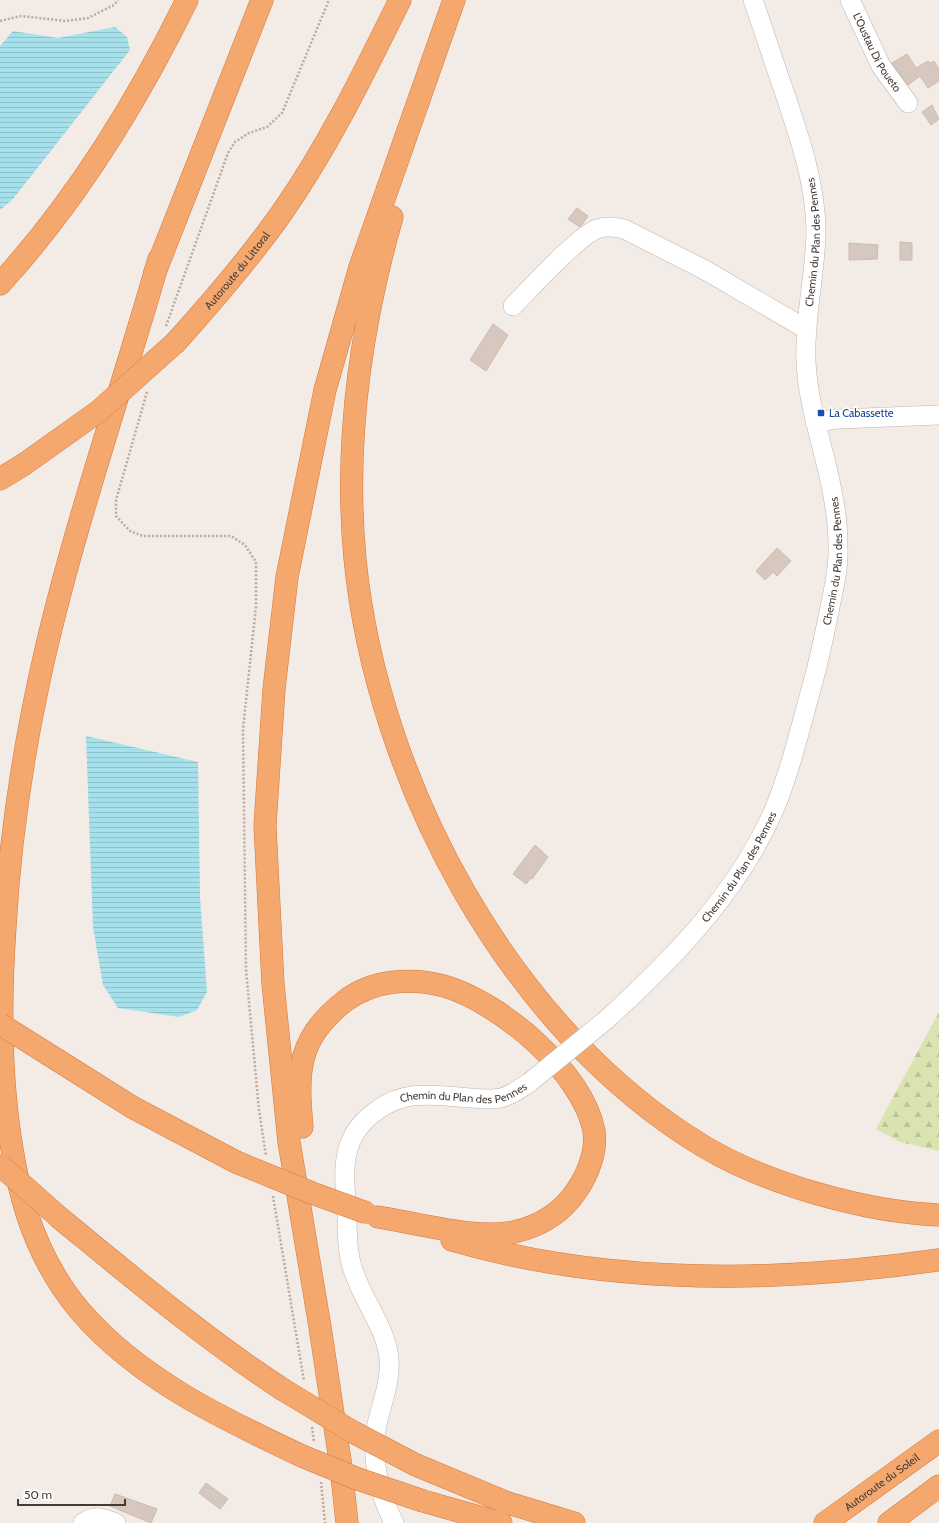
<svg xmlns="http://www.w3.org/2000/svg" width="939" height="1523" font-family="Cabin,sans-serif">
  <defs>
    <pattern id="forest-firs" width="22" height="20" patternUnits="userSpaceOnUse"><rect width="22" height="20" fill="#d9e4b1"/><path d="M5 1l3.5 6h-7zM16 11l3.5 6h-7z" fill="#bbc499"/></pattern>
    <pattern id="water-rules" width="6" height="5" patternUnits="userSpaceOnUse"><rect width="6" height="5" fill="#a5e0eb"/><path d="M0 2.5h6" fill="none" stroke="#8fc1ca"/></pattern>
  </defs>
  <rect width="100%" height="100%" fill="#f2ebe6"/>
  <path fill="url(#forest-firs)" d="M939,1012V1151L900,1142L876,1129Z"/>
  <g fill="url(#water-rules)">
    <path d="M115,27L127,37L130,50L13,199L0,210V46L13,31L58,38Z"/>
    <path d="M86,736L198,762L200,897L207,992L197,1010L179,1017L118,1008L103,985L93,927Z"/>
  </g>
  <g fill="#d6c7bf" stroke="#cdbbb0">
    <path d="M907,54L916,68L928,61L930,63L934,61L939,69V81L928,88L920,76L908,85L892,63Z"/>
    <path d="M932,105L939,119L931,125L922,112Z"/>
    <path d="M577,208L588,216L580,227L568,219Z"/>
    <path d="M900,242L912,243V260H900Z"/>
    <path d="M849,243L878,245L877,259L849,260Z"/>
    <path d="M493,324L508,335L486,371L470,360Z"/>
    <path d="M777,548L791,561L777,576L773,572L765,580L756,571Z"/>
    <path d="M535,845L548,857L532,879L531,878L526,884L513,874Z"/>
    <path d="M206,1483L228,1499L220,1509L199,1493Z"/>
    <path d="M115,1494L157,1509L151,1523L110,1506Z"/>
  </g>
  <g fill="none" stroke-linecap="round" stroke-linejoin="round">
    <defs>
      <g id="minor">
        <path id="s1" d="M850,0L881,66L908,103"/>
        <path d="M513,306C529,290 579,235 597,229C607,226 614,227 624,229L705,270L806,329"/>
        <path d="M815,422L838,419L939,415"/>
        <path id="s2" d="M606,1020C673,959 737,894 774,810C791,769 801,725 813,682C820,657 825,632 830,607C834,587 839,567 838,547C838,532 837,517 834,502C827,455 808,410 806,361C804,317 816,273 816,229C815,182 800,139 785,94C774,63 764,31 753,0"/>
        <path d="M83,1523C94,1514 103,1518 116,1523"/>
        <path id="s3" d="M394,1523C379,1493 370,1457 377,1424C382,1403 391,1380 389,1358C385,1324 359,1296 351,1263C347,1248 347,1231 347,1215C344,1174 338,1138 376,1111C407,1088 435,1096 471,1098C481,1099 492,1100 501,1098C512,1095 521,1088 530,1082"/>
      </g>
      <g id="highway">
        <path d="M392,217C360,329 344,443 355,559C377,781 508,1028 703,1146C766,1184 866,1212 939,1215"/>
        <path d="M159,259C121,392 75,523 44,658C24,746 10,837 5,927C1,986 0,1045 6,1104C14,1180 29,1251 81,1312C139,1379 223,1419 302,1456"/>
        <path d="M155,272L262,0"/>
        <path d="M0,284C77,200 137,102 187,0"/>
        <path id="s4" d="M176,342C213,301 249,259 281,214C328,147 364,73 400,0"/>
        <path d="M0,479L23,465"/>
        <path d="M59,1061L132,1107L236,1162"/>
        <path d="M302,1127C297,1071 297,1038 345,1001C372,980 411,977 444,986C500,1002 583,1072 594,1131C597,1151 588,1174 577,1190C562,1213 540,1226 514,1232C476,1240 417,1223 378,1217"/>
        <path d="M61,1219C133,1278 204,1338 282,1389"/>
        <path d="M452,1240C609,1286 779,1283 939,1260"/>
        <path d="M416,1465L508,1503L574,1523"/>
        <path d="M423,1501L501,1523"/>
        <path d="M347,1523L341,1467L320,1327L289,1142L273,984L265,826L274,689L287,577L325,390L360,267L454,0"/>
        <path id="s5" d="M825,1523L939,1441"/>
        <path d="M889,1523L939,1486"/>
      </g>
    </defs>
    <use href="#minor" stroke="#c0b4ac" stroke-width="20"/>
    <use href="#highway" stroke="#d4793e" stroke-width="23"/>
    <g stroke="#bea99b" stroke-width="2.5" stroke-dasharray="2 2" stroke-linecap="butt">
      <path d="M0,21L21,16L66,21L88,18L114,5L118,0"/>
      <path d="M166,326L228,153L235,142L249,133L267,127L282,113L329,0"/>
      <path d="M147,392L116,500V516L130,531L143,536H231L245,545L256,562V606L243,729L246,970L259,1110L266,1156"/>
      <path d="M273,1196L304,1381"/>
      <path d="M312,1427L314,1442"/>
      <path d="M321,1482L325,1523"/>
    </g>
    <use href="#minor" stroke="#fff" stroke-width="19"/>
    <use href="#highway" stroke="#f5a86e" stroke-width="22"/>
    <defs>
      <path id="minor-bridge" d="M530,1082L606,1020"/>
      <g id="highway-bridge">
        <path d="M23,465L99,411L176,342"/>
        <path d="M0,1024L59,1061"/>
        <path d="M236,1162L312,1193L367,1213"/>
        <path d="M0,1165L61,1219"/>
        <path d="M282,1389L353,1432L416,1465"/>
        <path d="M302,1456L358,1479L423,1501"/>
      </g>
    </defs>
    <use href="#minor-bridge" stroke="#c0b4ac" stroke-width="20" stroke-linecap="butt"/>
    <use href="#highway-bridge" stroke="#d4793e" stroke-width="23" stroke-linecap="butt"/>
    <use href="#minor-bridge" stroke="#fff" stroke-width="19"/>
    <use href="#highway-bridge" stroke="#f5a86e" stroke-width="22"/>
  </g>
  <rect fill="#1a4fb4" stroke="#fff" stroke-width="1.5" x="817" y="409" width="8" height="8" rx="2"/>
  <g text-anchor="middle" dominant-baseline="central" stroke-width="3.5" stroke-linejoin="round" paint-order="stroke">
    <g font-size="11" fill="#443b36" stroke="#fff">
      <text stroke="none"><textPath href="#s1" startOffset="59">L'Oustau Di Poueto</textPath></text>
      <text stroke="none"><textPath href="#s2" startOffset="851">Chemin du Plan des Pennes</textPath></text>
      <text stroke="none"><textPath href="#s4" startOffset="94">Autoroute du Littoral</textPath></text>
      <text stroke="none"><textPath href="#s2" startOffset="528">Chemin du Plan des Pennes</textPath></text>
      <text stroke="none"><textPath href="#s2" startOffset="204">Chemin du Plan des Pennes</textPath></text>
      <text stroke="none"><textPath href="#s3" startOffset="527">Chemin du Plan des Pennes</textPath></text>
      <text stroke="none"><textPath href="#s5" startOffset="70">Autoroute du Soleil</textPath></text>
    </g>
    <g font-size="11" fill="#164399" stroke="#fff" text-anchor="start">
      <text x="829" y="413">La Cabassette</text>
    </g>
  </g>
  <path d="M18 1499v6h107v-6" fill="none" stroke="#443b36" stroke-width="2"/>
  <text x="24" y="1499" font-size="12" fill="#443b36" stroke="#ffffff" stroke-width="3" paint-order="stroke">50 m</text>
</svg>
